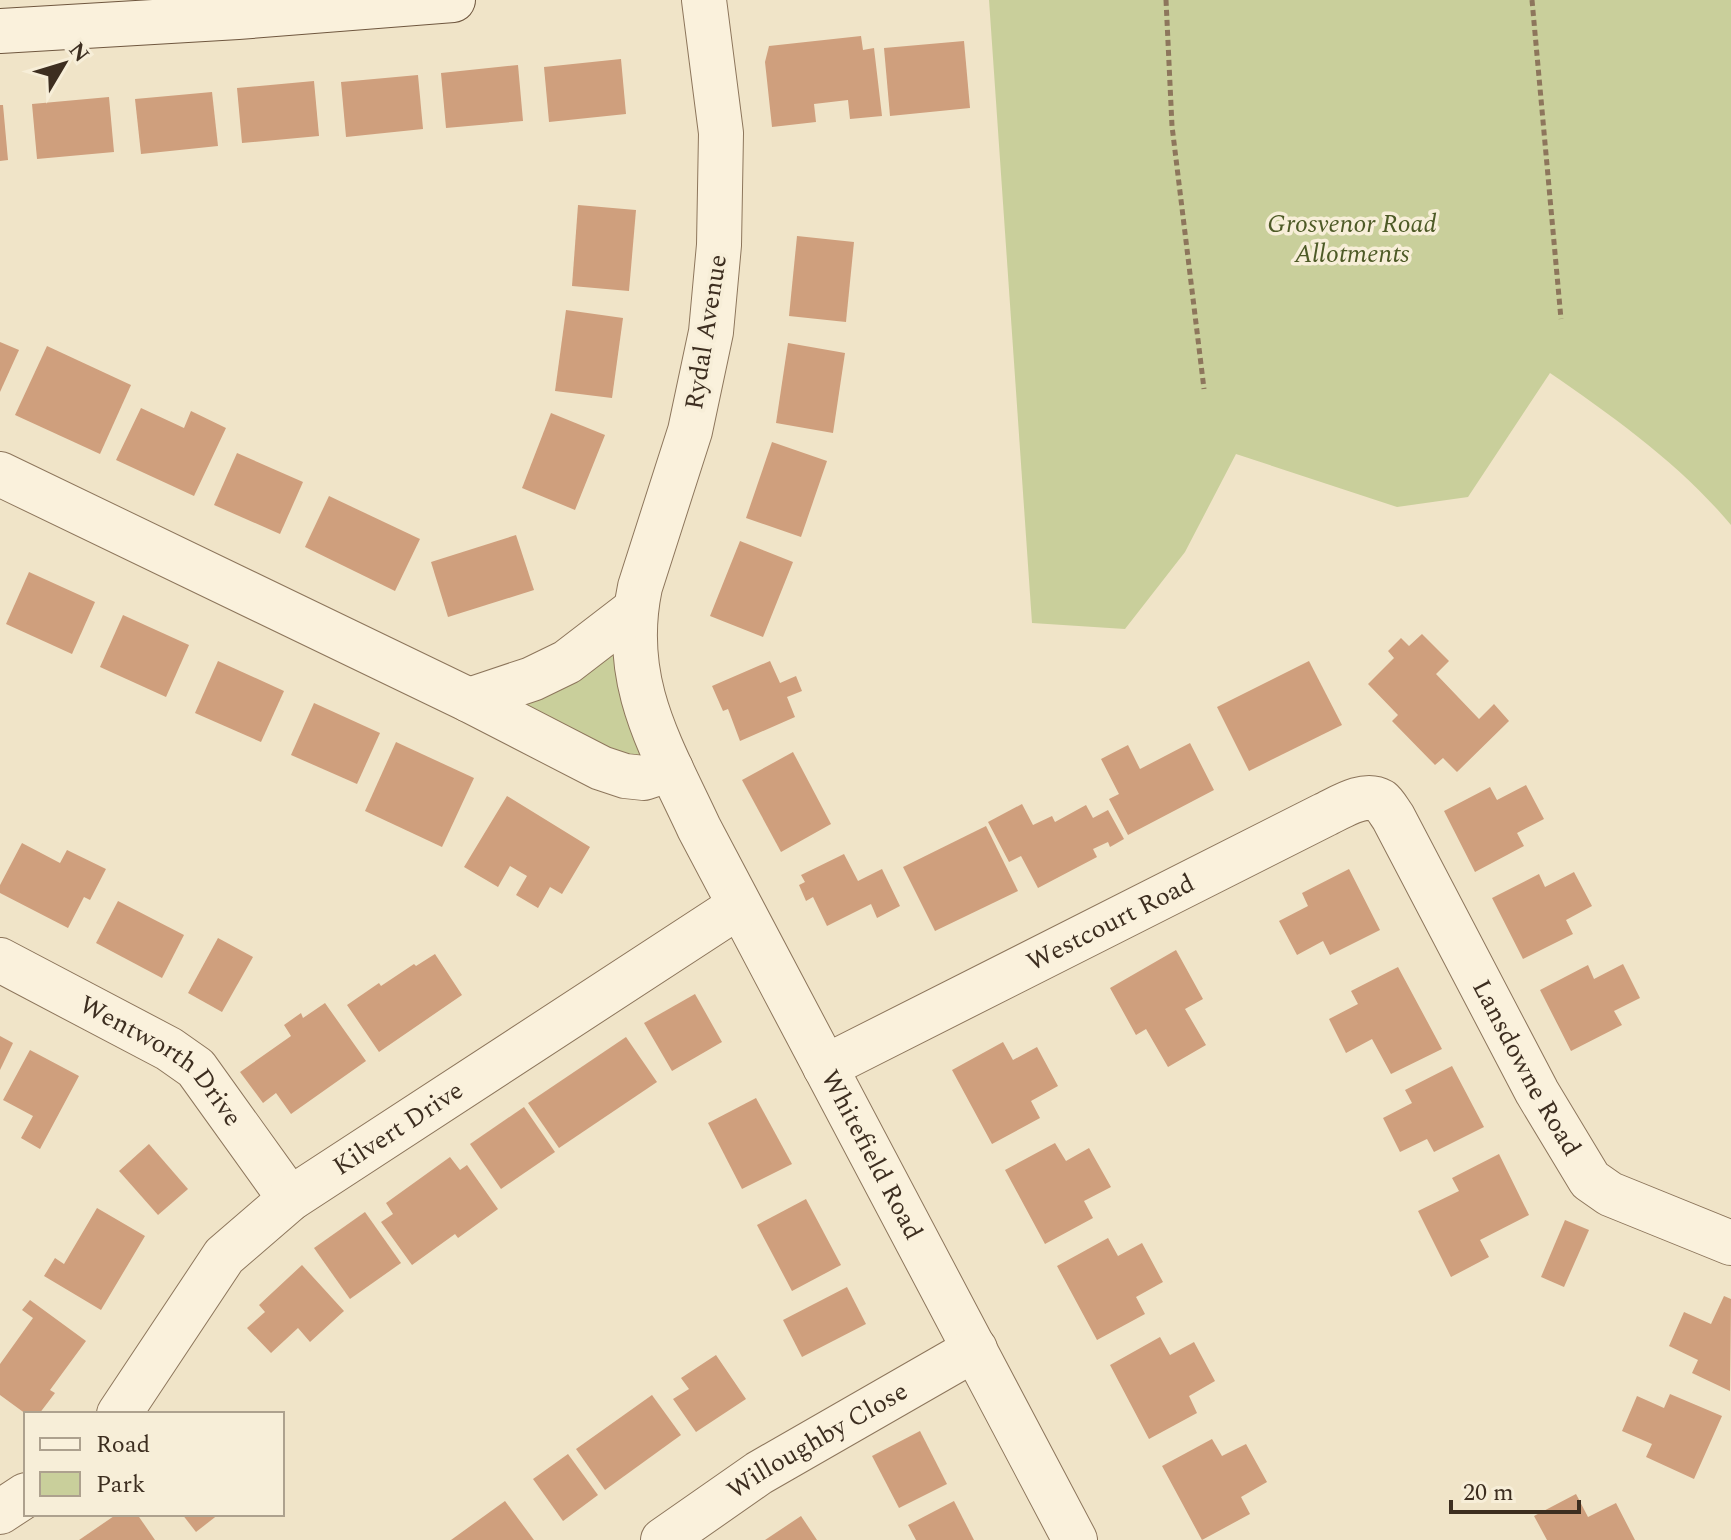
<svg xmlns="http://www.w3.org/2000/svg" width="1731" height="1540" font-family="Spectral,serif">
  <rect width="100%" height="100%" fill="#f0e4c8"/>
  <g fill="#c9cf9b">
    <path d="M989,0H1731V525C1681,465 1614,417 1550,373L1468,497L1397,507L1236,454L1185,552L1125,629L1032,623Z"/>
    <path d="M633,642L644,778L524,728L532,679Z"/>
  </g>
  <g fill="#cf9f7d">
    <path d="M861,36L863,50L874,48L882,116L850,119L848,100L814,104L816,122L772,127L765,62L769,46Z"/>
    <path d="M964,41L970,108L890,116L884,48Z"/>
    <path d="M621,59L626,114L549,122L544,67Z"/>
    <path d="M518,65L523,121L446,128L441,73Z"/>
    <path d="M418,75L423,129L346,137L341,82Z"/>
    <path d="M314,81L319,136L242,143L237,88Z"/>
    <path d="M212,92L218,146L141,154L135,99Z"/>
    <path d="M109,97L114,152L37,159L32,104Z"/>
    <path d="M0,105H3L8,160L0,161Z"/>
    <path d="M578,205L636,210L629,291L572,286Z"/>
    <path d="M797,236L854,242L846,322L789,316Z"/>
    <path d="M566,310L623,318L612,398L555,391Z"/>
    <path d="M0,342L19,350L0,392Z"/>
    <path d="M788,343L845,353L833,433L776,423Z"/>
    <path d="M47,346L131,385L100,454L15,415Z"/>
    <path d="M141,408L184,428L191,411L226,428L194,496L116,460Z"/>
    <path d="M551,413L605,435L575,510L522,488Z"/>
    <path d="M772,442L827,461L801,537L746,518Z"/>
    <path d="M237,453L303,482L280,534L214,505Z"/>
    <path d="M329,496L420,539L395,591L305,547Z"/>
    <path d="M516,535L534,590L448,617L431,562Z"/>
    <path d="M740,541L793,562L763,637L710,616Z"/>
    <path d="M29,572L95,602L72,654L6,624Z"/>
    <path d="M123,615L189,645L166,697L100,667Z"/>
    <path d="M1422,634L1449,661L1436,674L1479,719L1494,704L1509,721L1457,772L1443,758L1435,765L1392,721L1398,715L1368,684L1394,658L1388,651L1401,638L1409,646Z"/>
    <path d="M218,661L284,691L261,742L195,713Z"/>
    <path d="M770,661L780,683L796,676L802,691L787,697L795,717L740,741L728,709L723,711L712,686Z"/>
    <path d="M1309,661L1342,725L1249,771L1217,707Z"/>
    <path d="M314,703L380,733L357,784L291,755Z"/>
    <path d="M396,742L474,778L442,847L365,811Z"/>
    <path d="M1190,743L1214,790L1128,835L1109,799L1119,794L1101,759L1128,745L1140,769Z"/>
    <path d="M793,752L831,824L781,852L742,780Z"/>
    <path d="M1526,785L1544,819L1517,833L1524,846L1475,872L1444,811L1490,787L1497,800Z"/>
    <path d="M507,796L590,847L562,894L550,887L538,908L516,895L527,876L510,866L498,887L464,867Z"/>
    <path d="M1022,804L1033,825L1052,816L1055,822L1086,805L1093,818L1108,810L1124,839L1110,847L1108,842L1093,849L1097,857L1038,888L1021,856L1009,862L988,822Z"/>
    <path d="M986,826L1018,891L935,931L903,867Z"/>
    <path d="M22,843L60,863L67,850L106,869L90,900L84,897L68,928L0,893V885Z"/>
    <path d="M844,854L858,881L882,869L900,906L877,918L871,904L827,926L813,897L806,901L799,885L805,882L801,875Z"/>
    <path d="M1349,869L1380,930L1330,955L1323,941L1297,955L1279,921L1308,906L1302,893Z"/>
    <path d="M1574,872L1592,906L1566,920L1573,934L1523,959L1492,898L1539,874L1545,887Z"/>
    <path d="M118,901L184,935L162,978L96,943Z"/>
    <path d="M218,938L253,957L222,1012L188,993Z"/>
    <path d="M1176,950L1203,999L1185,1009L1206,1045L1168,1067L1146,1029L1136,1035L1110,988Z"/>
    <path d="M435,954L462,995L379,1052L347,1005L379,983L381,986L414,964L416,966Z"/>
    <path d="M1623,964L1640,998L1614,1011L1622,1025L1571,1051L1540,990L1588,965L1594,979Z"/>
    <path d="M1398,967L1442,1049L1391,1074L1372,1039L1346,1053L1329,1019L1358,1004L1351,991Z"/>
    <path d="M695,994L722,1042L672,1071L644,1023Z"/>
    <path d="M325,1003L366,1061L291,1114L276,1093L263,1103L240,1072L291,1036L284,1025L301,1013L303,1018Z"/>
    <path d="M0,1036L13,1043L0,1070Z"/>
    <path d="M626,1037L657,1082L559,1148L528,1103Z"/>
    <path d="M1003,1042L1013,1060L1037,1047L1058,1086L1031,1101L1040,1118L992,1144L952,1070Z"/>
    <path d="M30,1050L79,1076L40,1149L21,1138L33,1116L3,1100Z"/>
    <path d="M1452,1066L1484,1127L1434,1152L1427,1139L1400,1152L1383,1118L1412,1103L1405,1090Z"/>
    <path d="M756,1098L792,1164L742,1189L708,1123Z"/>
    <path d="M524,1107L555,1152L501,1189L470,1144Z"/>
    <path d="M1055,1143L1066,1161L1089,1148L1111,1187L1084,1201L1093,1218L1045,1244L1005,1170Z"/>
    <path d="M149,1144L188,1189L158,1215L119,1171Z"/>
    <path d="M1499,1154L1529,1215L1480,1240L1489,1257L1451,1277L1418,1211L1459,1191L1452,1178Z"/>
    <path d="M450,1157L460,1170L467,1165L498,1209L458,1238L455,1234L412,1265L381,1222L393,1214L386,1203Z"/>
    <path d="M806,1199L841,1265L792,1291L757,1225Z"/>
    <path d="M97,1208L145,1236L101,1310L44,1276L55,1258L64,1264Z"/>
    <path d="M365,1212L401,1263L350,1299L314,1248Z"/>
    <path d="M1565,1220L1589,1230L1564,1287L1541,1277Z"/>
    <path d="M1108,1238L1118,1256L1142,1243L1163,1282L1136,1297L1145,1314L1097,1340L1057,1266Z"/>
    <path d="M302,1265L344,1311L310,1342L298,1328L271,1353L247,1328L265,1312L259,1305Z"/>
    <path d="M847,1287L866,1324L802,1357L783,1320Z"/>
    <path d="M1724,1296L1731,1299L1730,1391L1692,1373L1698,1360L1669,1346L1684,1312L1711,1324Z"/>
    <path d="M30,1300L86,1341L50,1390L55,1393L39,1414H26L0,1395V1364L33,1318L22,1310Z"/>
    <path d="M1160,1337L1170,1355L1194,1342L1215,1381L1189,1396L1197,1413L1149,1439L1110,1365Z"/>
    <path d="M716,1355L746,1399L696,1432L673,1399L689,1389L681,1378Z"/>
    <path d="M1670,1394L1722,1416L1694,1479L1646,1457L1652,1444L1622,1431L1637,1396L1664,1408Z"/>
    <path d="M652,1395L681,1435L605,1490L576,1449Z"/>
    <path d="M920,1431L947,1484L899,1508L872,1456Z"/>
    <path d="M1212,1439L1222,1456L1246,1444L1267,1482L1241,1497L1250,1514L1202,1540L1162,1466Z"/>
    <path d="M568,1454L598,1495L563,1521L533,1479Z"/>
    <path d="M1576,1494L1588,1517L1616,1503L1635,1540H1547L1534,1516Z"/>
    <path d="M505,1501L534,1540H451Z"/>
    <path d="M954,1501L974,1540H916L908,1525Z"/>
    <path d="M117,1514H137L155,1540H79Z"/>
    <path d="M182,1514H219L196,1532Z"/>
    <path d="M801,1516L817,1540H765Z"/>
  </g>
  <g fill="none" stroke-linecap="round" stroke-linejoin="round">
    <defs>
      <g id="street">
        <path id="s1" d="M704,0L721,133L719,245L711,332L690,431L640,587C620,682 661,746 699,828L1075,1540"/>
        <path d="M0,474L469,700L601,768L625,776L644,778L671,769"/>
        <path d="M469,700L532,679L567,662L636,609"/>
        <path id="s2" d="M0,960L169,1049L196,1068L290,1199"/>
        <path id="s3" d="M825,1067L1324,815C1339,808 1364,791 1381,801C1385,804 1390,813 1393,817L1537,1092L1590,1180L1610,1194L1731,1243"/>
        <path id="s4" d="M119,1414L224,1256L290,1199L739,906"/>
        <path d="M0,1512L26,1495"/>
        <path id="s5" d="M663,1540L759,1473L975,1349"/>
      </g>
      <path id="secondary" d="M0,31L238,17L453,0"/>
    </defs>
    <use href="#street" stroke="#8d765c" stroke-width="46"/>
    <use href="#secondary" stroke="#6f573f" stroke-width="46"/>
    <g stroke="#8d765c" stroke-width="5" stroke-dasharray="6 4" stroke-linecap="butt">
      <path d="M1166,0L1172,126L1204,389"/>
      <path d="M1532,0L1561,319"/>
    </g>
    <use href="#street" stroke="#faf1dc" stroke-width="44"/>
    <use href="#secondary" stroke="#faf1dc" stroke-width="44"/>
  </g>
  <g text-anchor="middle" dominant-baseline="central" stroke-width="7" stroke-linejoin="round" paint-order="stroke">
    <g font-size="26" font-style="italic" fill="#4d5a26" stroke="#f7eed8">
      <text x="1352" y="224">Grosvenor Road<tspan x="1352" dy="30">Allotments</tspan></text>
    </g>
    <g font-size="26" fill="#3d2e20" stroke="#f7eed8">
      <text transform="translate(706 332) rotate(-81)">Rydal Avenue</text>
      <text stroke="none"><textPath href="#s3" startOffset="320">Westcourt Road</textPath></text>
      <text stroke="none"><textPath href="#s2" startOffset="192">Wentworth Drive</textPath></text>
      <text stroke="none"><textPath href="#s3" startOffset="924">Lansdowne Road</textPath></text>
      <text stroke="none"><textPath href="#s4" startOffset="406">Kilvert Drive</textPath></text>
      <text stroke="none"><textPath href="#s1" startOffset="1222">Whitefield Road</textPath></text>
      <text stroke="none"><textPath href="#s5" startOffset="184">Willoughby Close</textPath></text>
    </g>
  </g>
  <rect x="24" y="1412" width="260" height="104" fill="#f7eed8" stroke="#ada18e" stroke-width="2"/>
  <rect x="40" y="1438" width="40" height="12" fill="#faf1dc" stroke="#ada18e" stroke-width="2"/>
  <text x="96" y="1452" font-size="24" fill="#3d2e20">Road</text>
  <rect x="40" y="1472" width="40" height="24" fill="#c9cf9b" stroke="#ada18e" stroke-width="2"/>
  <text x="96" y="1492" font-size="24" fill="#3d2e20">Park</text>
  <g transform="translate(64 64) rotate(52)" stroke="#f7eed8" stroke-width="6" paint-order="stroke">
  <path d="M0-6L14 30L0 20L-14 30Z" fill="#3d2e20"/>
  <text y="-12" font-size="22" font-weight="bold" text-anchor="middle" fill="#3d2e20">N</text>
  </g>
  <path d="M1451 1500v12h128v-12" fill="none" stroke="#3d2e20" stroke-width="4"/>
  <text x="1463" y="1500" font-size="24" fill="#3d2e20" stroke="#f7eed8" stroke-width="6" paint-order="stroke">20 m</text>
</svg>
